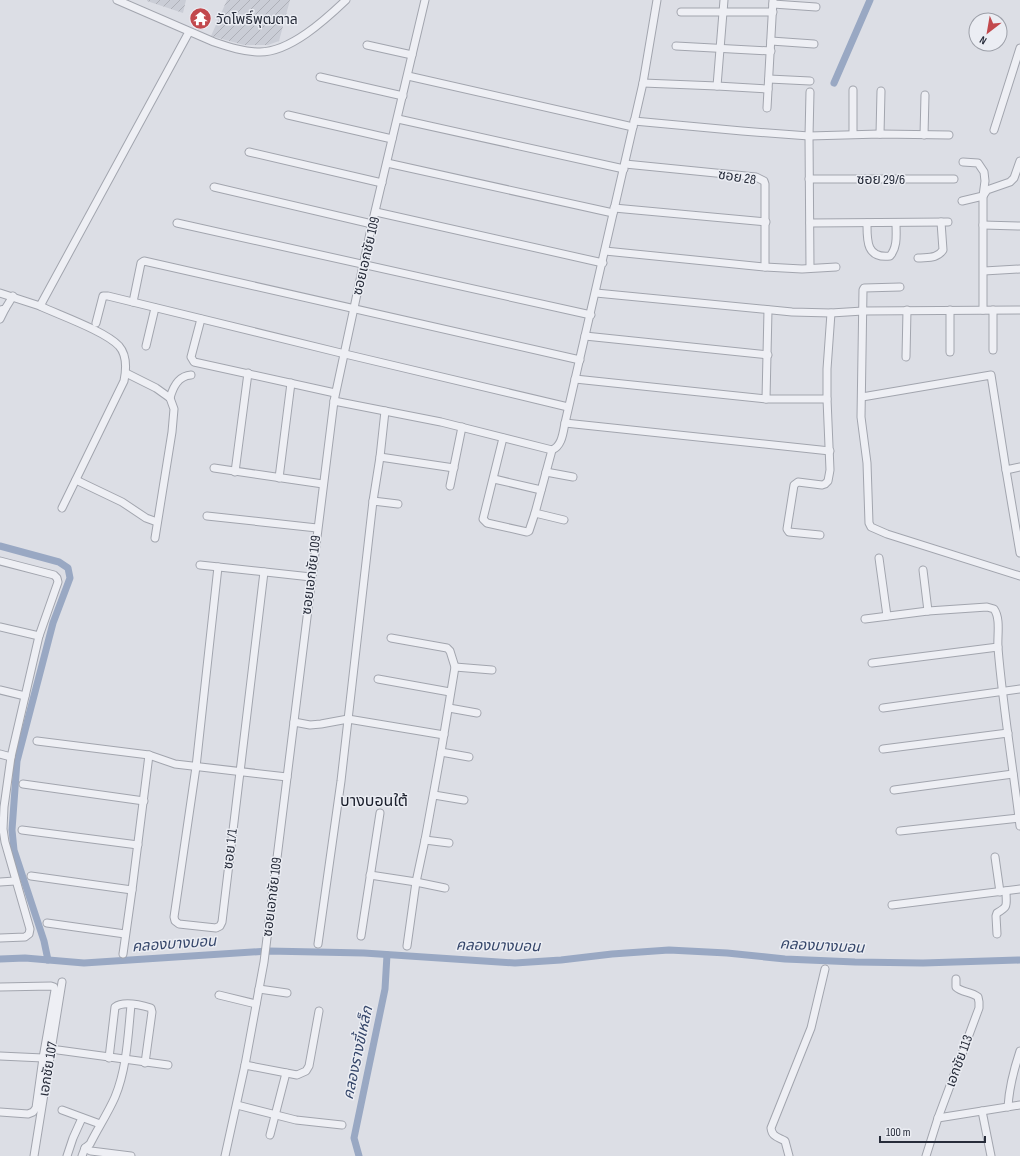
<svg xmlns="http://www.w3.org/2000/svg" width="1020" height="1156" font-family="'Sofia Sans Condensed','Noto Sans Thai',sans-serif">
  <defs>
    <pattern id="industrial-furrows" width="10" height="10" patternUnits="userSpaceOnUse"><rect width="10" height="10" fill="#cacdd6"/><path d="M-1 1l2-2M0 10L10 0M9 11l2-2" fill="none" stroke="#aeb0b8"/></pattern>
  </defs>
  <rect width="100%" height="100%" fill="#dcdee5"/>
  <g fill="url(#industrial-furrows)">
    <path d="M147,0H186L183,13L147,1Z"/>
    <path d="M227,0H290L279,41L268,45H244L211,36Z"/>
  </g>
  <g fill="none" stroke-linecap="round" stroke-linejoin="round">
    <g stroke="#99a8c3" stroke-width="7">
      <path d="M834,83L870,0"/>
      <path d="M0,546L59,562L68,568L70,578L53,623L17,761L12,830L14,850L44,941L48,960"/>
      <path d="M0,959L25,958L84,963L268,951L364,953L515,963L561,960L612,954L669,950L727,953L785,959L855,962L923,963L1020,960"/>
      <path d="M359,1156L354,1138L385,989L387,955"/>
    </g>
    <defs>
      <g id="minor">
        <path d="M117,0L214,42C229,47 244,52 260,52C290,52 325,20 346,0"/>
        <path d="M773,4L816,7"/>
        <path d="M681,12H773"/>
        <path d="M771,41L814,44"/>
        <path d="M367,45L412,55"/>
        <path d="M676,46L771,51"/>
        <path d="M408,76L633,127"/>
        <path d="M320,77L403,96"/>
        <path d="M769,79L810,81"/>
        <path d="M643,83L717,86L768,89"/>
        <path d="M717,86L724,0"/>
        <path d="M767,108L773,0"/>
        <path d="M288,115L392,139"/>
        <path d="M398,119L624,169"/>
        <path d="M634,121L742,131L809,136L880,134L949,135"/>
        <path d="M994,130L1020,48"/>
        <path d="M853,134V90"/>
        <path d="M880,134L881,91"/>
        <path d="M924,135L925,95"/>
        <path d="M249,152L382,183"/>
        <path d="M963,162L978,163L984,172L985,181L983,196V310"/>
        <path d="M387,163L613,213"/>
        <path d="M625,164L756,177L764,181L765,184V267"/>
        <path d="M809,179H954"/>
        <path d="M214,187L372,224"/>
        <path d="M962,201L983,196L987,190L1010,182L1014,178L1020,161"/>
        <path d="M614,208L766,222"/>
        <path d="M376,212L603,263"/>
        <path d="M177,223L591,315"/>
        <path d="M810,223L948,222"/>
        <path d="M867,223C867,240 866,259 890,256C898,247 896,234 896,223"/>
        <path d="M983,225L1020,226"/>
        <path d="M605,251L765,267L802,269L836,267"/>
        <path d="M918,258C928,257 937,259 943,250L941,222"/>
        <path d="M810,268L809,136L810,92"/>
        <path d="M984,271L1020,269"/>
        <path d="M900,287L864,288L863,290L861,417L867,463L869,523L871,527L887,534L1020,576"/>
        <path d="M0,293L40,306L189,32"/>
        <path d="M596,293L792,312L831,313L863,311L1020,310"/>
        <path d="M133,302L141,263L144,261L580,360"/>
        <path d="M40,306C59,315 105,331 119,346C127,355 126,371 124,381L62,508"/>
        <path d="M0,310L5,309L13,296"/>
        <path d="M993,310V350"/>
        <path d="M0,319L5,309"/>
        <path d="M201,319L191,357L194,362L335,393"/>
        <path d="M96,323L103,296H108L345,354L568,407"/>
        <path d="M585,336L768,355"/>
        <path d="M146,346L155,308"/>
        <path d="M950,352V310"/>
        <path d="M906,357L907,310"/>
        <path d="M126,373L156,388L170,398L174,409L172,432L155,538"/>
        <path d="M575,379L766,399H827"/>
        <path d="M862,397L991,375L1006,470L1020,467"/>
        <path d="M170,398C173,387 178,376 191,375"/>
        <path d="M766,399L768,310"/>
        <path d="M334,401L441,422L552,450C562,446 563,433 565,423L643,83L657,0"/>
        <path d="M565,423L830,451"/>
        <path d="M503,438L483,519L487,523L527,532L529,531L535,513L552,450"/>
        <path d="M380,457L454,468"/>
        <path d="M214,468L323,484"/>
        <path d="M1006,470L1020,553"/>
        <path d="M235,472L248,373"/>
        <path d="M546,472L573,477"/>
        <path d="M279,478L291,383"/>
        <path d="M494,479L541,490"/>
        <path d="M76,480L122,502L146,518L157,522"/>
        <path d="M450,486L462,427"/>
        <path d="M373,501L398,504"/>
        <path d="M535,513L564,520"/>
        <path d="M207,516L317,528"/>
        <path d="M820,535L789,532L787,529L794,485L798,482L822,485L825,484L828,481L830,470L827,399V369L831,313"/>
        <path d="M879,558L887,616"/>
        <path d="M0,561L54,575L57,578L58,582L39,636L11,757L4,807L3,829L5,842L30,929L29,934L25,937L0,938"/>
        <path d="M200,565L311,577"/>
        <path d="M218,567L196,767L174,917L175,921L179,924L216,928L220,926L222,922L264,572"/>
        <path d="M923,570L928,611"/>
        <path d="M865,619L928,611L987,607L994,609C1001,619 997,636 998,648C1003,708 1013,767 1020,826"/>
        <path d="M0,627L39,636"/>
        <path d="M391,638L447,648L450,651L455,667L441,752L425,840L416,882L407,946"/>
        <path d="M872,663L998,647"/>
        <path d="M455,667L492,670"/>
        <path d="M378,679L450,692"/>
        <path d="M0,690L25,696"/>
        <path d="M449,708L477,713"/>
        <path d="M883,708L1020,689"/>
        <path d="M294,722L310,725L321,724L348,719L444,735"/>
        <path d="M37,741L149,755L175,764L287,777"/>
        <path d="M883,749L1008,733"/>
        <path d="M441,752L469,757"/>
        <path d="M0,754L11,757"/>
        <path d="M23,784L144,801"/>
        <path d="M894,790L1013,774"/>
        <path d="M434,795L464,800"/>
        <path d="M22,830L138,845"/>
        <path d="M900,831L1019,818"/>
        <path d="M425,840L449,843"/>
        <path d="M995,857L1000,892"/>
        <path d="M370,875L416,882L445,888"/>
        <path d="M31,876L132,890"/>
        <path d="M0,882L15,881"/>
        <path d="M892,905L1020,889"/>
        <path d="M47,923L125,934"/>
        <path d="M997,934L996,916L997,913C1009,906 1006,906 1006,891"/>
        <path d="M361,936L380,813"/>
        <path d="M318,944L341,781L373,501L380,457L385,411"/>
        <path d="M123,954L132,890L149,755"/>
        <path d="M0,987L51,986L54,987L55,990L43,1058L36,1108L33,1112L28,1114L0,1112"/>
        <path d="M259,989L287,993"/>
        <path d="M219,995L256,1004"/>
        <path d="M58,1050L168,1065"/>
        <path d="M0,1056L43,1058"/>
        <path d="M109,1058L115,1007C123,1001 141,1005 151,1008L152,1012L145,1063"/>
        <path d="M245,1065L297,1075L306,1071L309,1066L319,1011"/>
        <path d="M237,1105L296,1120L342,1125"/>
        <path d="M1008,1107C1009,1088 1014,1069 1020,1051"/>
        <path d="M62,1110L100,1124"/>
        <path d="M982,1111L991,1156"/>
        <path d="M938,1118L1020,1105"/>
        <path d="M270,1135L286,1073"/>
        <path d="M85,1148L91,1151L131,1156"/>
        <path d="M34,1156L62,982"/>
        <path d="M67,1156L73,1138L82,1118"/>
        <path d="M82,1156L85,1148L90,1144C98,1128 108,1113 115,1097C127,1068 128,1035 131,1005"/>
        <path d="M225,1156L245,1065L264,962L334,401L372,224L425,0"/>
        <path d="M789,1156L785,1141C778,1137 772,1137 771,1128L811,1028L825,969"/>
        <path d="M926,1156L938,1118L979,1008V1002L978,997C971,991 962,993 956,987V979"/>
      </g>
    </defs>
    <use href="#minor" stroke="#a2a5ae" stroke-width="9"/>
    <use href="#minor" stroke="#eeeff4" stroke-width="7"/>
  </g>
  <defs>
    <symbol id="temple-disc" viewBox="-11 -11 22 22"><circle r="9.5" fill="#c2494d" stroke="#ebedf3"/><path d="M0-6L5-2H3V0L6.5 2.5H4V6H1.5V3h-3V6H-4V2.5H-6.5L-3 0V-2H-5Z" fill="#fff"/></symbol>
  </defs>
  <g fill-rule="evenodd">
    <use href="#temple-disc" x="188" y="6" width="25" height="25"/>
  </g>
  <g text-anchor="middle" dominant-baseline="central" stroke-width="3" stroke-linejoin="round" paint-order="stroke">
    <g font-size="14" fill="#272c3a" stroke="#ebedf3" text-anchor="start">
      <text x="216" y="19">วัดโพธิ์พุฒตาล</text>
    </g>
    <g font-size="14" fill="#272c3a" stroke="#ebedf3">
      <text transform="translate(737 177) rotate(9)">ซอย 28</text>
      <text x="881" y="179">ซอย 29/6</text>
      <text transform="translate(366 256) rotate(-77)">ซอยเอกชัย 109</text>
      <text transform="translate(311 575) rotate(-83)">ซอยเอกชัย 109</text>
      <text transform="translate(230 849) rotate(-83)">ซอย 1/1</text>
      <text transform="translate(272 897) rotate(-83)">ซอยเอกชัย 109</text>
      <text transform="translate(959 1061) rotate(-70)">เอกชัย 113</text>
      <text transform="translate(48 1069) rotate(-81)">เอกชัย 107</text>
    </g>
    <g font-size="15" font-style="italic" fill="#35466a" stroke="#ebedf3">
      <text transform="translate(174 944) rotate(-4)">คลองบางบอน</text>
      <text transform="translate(498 946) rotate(1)">คลองบางบอน</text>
      <text transform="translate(822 946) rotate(3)">คลองบางบอน</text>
      <text transform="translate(358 1053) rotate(-78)">คลองรางขี้เหล็ก</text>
    </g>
    <g font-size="16" fill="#191d2a" stroke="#ebedf3">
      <text x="374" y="801">บางบอนใต้</text>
    </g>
  </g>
  <g transform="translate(988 32) rotate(211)"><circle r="19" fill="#ebedf3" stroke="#9da0a9"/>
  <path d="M0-3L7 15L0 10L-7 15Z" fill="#c2494d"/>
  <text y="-6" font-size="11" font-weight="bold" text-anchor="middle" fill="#272c3a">N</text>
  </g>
  <path d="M880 1136v6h105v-6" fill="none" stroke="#272c3a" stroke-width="2"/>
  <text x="886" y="1136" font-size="12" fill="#272c3a" stroke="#ebedf3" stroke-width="3" paint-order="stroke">100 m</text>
</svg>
